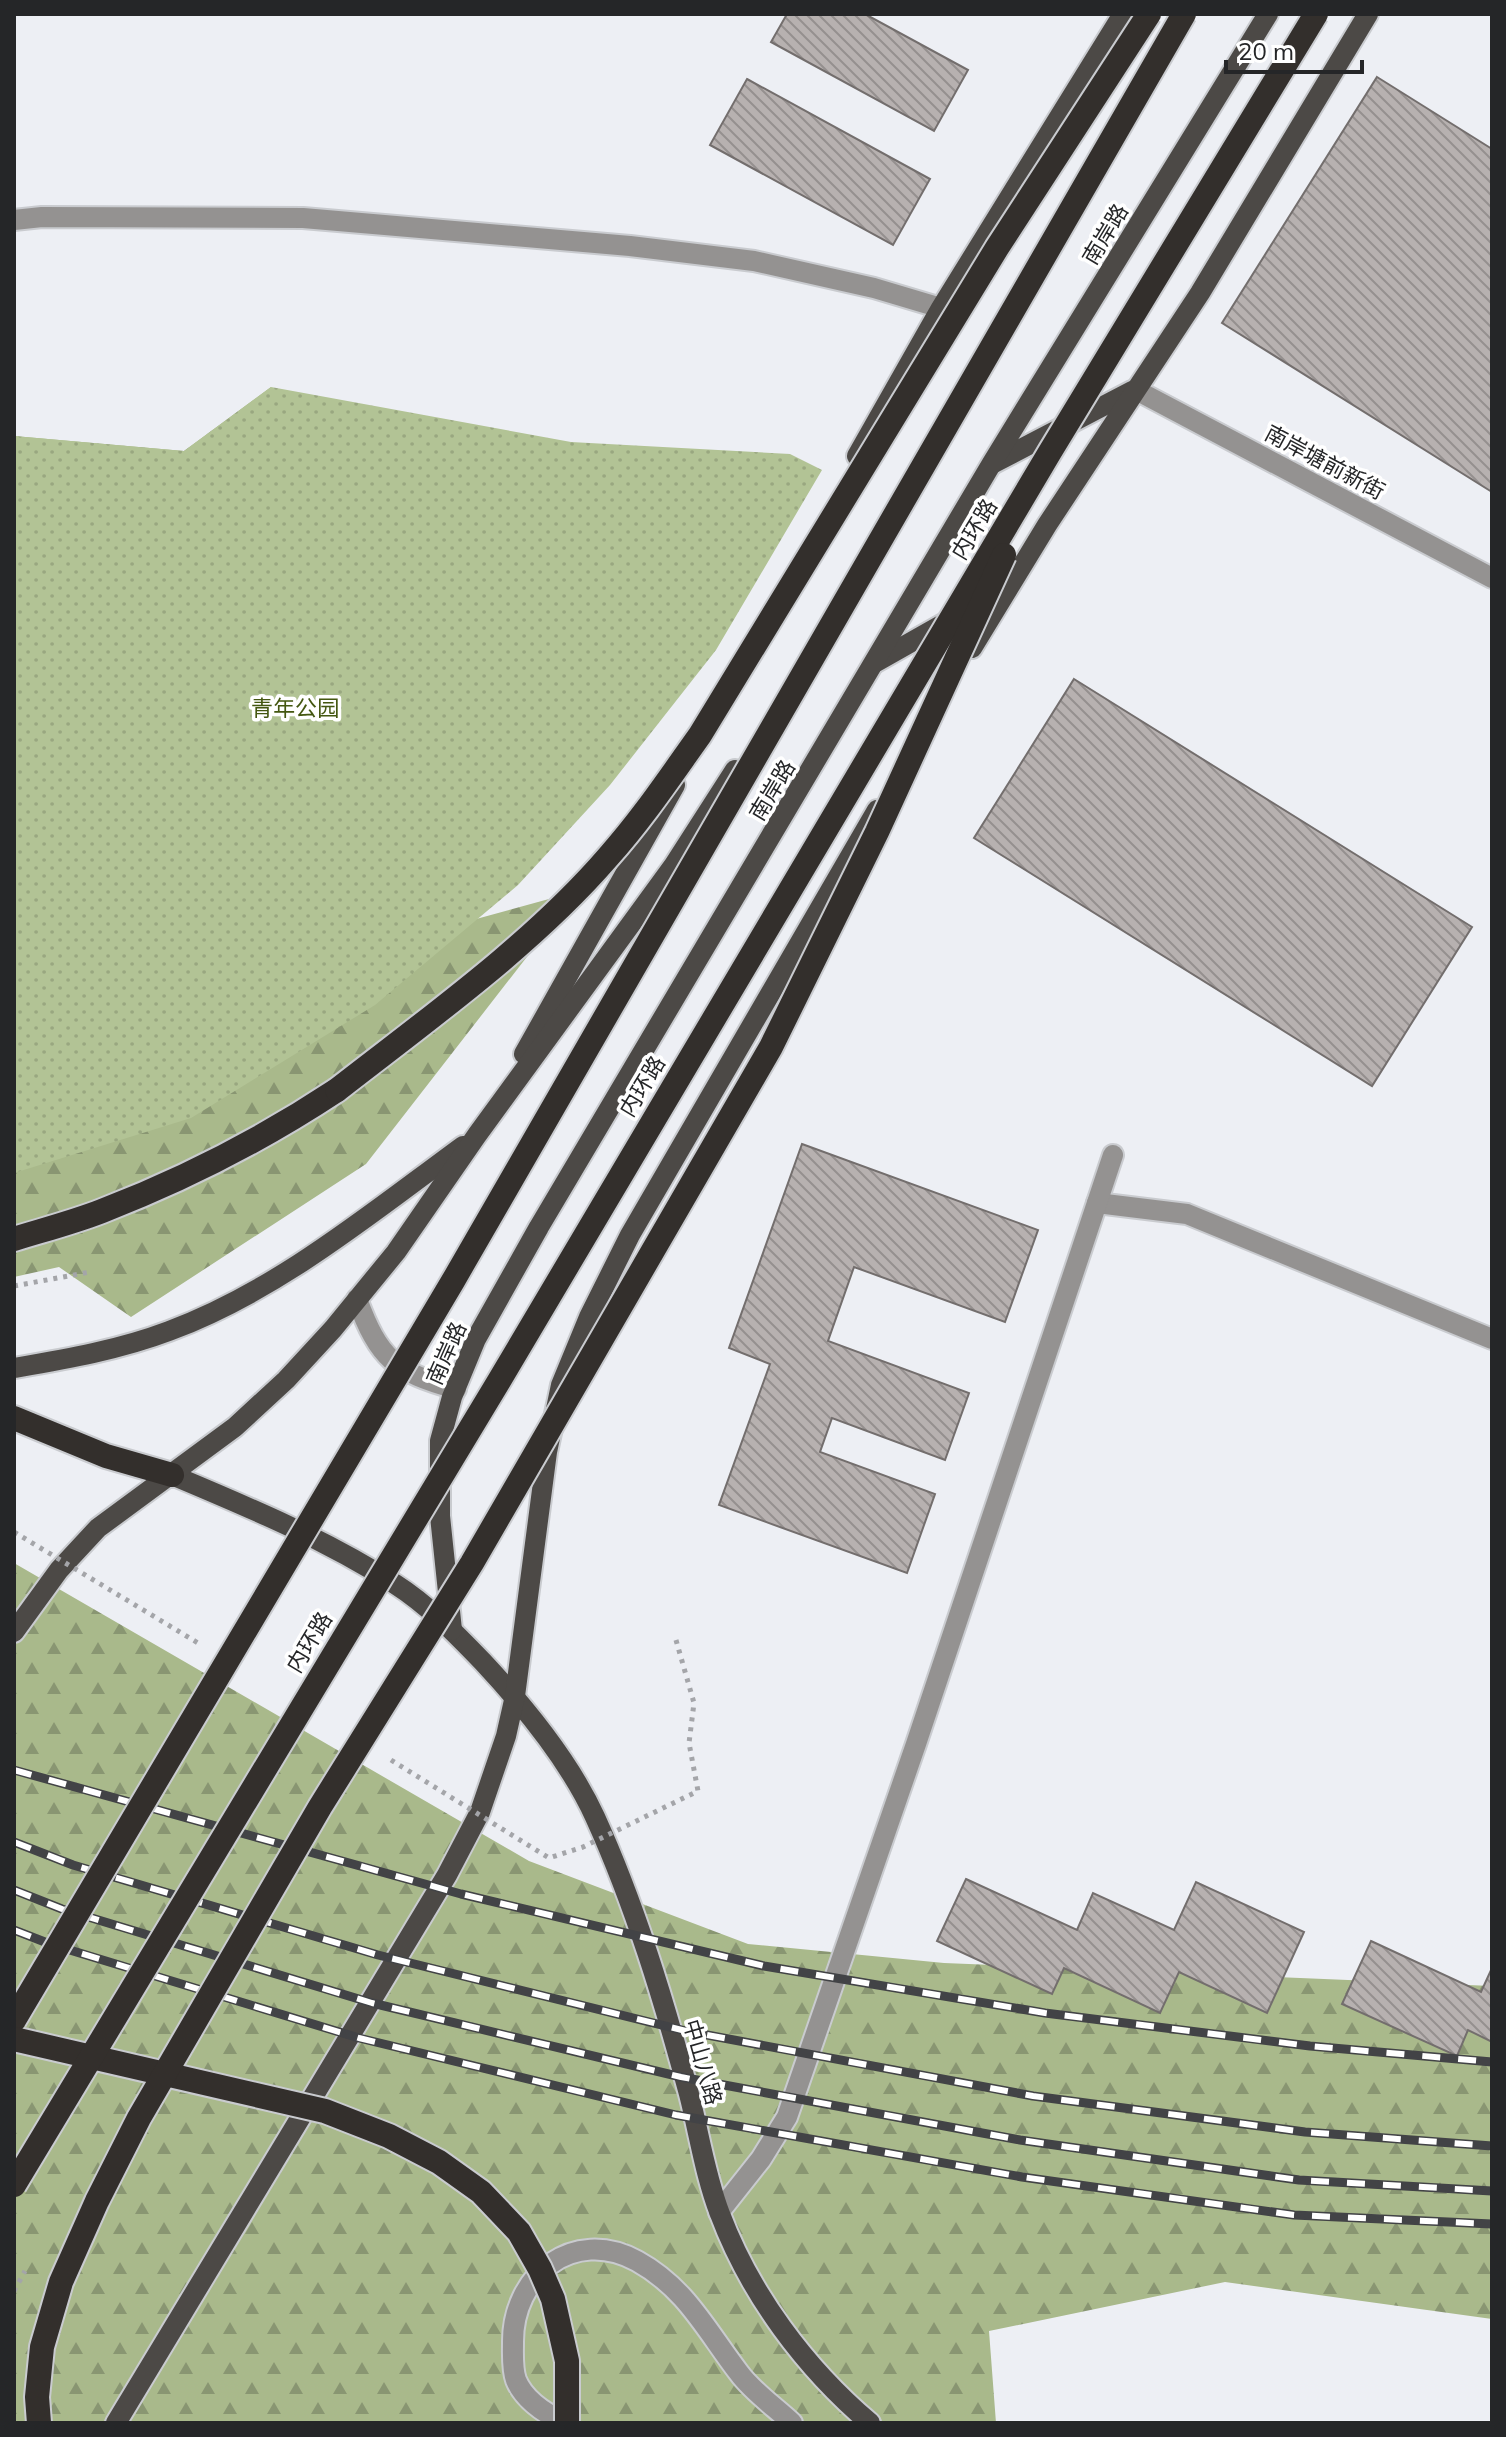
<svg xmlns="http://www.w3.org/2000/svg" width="1506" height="2437" font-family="Mulish,'Noto Sans SC',sans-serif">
  <defs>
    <pattern id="forest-firs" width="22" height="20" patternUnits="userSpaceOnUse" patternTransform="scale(2)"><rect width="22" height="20" fill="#a9b98b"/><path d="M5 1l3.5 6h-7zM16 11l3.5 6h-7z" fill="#899672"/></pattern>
    <pattern id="park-dots" width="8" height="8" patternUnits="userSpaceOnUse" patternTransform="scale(2)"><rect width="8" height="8" fill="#b2c395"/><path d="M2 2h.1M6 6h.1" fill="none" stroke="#99a780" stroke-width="1.8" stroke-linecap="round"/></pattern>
    <pattern id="building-back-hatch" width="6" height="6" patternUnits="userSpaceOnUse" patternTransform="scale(2)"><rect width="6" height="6" fill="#b7b1b0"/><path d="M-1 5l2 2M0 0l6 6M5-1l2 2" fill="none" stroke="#95908f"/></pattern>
  </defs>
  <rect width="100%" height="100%" fill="#edeff4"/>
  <g fill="url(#forest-firs)">
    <path d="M271,387L352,953L578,891L366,1164L131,1317L59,1267L14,1277V436L184,451Z"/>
    <path d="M14,1563L529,1861L748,1944L944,1963L1492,1986V2319L1225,2282L989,2331L996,2423H14Z"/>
  </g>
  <path fill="url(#park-dots)" d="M271,387L571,442L790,454L822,470L716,650L610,785L518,885L375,1005L191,1118L14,1173V436L184,451Z"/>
  <g fill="url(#building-back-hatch)" stroke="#736e6d" stroke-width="2">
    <path d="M787,14H865L968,70L934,131L771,42Z"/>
    <path d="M1377,77L1492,149V492L1222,323Z"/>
    <path d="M747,79L930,179L893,245L710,145Z"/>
    <path d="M1074,679L1472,927L1372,1086L974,838Z"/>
    <path d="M802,1144L1038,1230L1005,1322L854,1267L828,1341L969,1393L945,1460L832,1418L820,1452L935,1494L907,1573L719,1505L770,1364L729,1348Z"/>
    <path d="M966,1879L1077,1930L1093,1893L1174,1930L1196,1882L1304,1932L1267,2013L1179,1972L1160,2013L1064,1968L1052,1994L937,1941Z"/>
    <path d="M1371,1941L1481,1992L1492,1968V2042L1468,2030L1457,2056L1342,2004Z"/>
  </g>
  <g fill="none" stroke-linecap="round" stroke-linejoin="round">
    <defs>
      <g id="minor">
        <path d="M14,220L42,217L303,218L630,246L754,261L874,288L941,308"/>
        <path d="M1136,390L1492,578"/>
        <path d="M1097,1203L1187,1214L1492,1339"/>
        <path d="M357,1299C379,1359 395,1372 456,1389"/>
        <path d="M719,2212L761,2159L787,2117L916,1744L1113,1155"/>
        <path d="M565,2423C546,2414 524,2400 516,2380C512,2369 513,2355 513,2343C512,2276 573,2226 637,2261C686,2288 706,2330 739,2373C753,2392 775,2407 792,2423"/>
      </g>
      <g id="major">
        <path d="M857,456L941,308L1123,14"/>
        <path d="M994,463L1132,391"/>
        <path d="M972,648L1047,525L1200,293L1368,14"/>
        <path d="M876,662L952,619"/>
        <path d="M524,1054L675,785"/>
        <path d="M14,1368C66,1359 119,1350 169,1331C277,1291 370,1214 463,1146"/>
        <path d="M172,1475C248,1507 325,1539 395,1584C428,1605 456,1634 483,1662C525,1707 569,1760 595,1817C635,1905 664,2001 689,2094C699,2133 705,2175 720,2214C750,2294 805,2368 870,2423"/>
        <path d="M452,1630L440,1516V1441L452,1397L476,1339L539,1227L992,463L1268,14"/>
        <path d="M14,1632L59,1570L98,1528L235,1427L286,1380L333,1329L396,1252L477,1135L674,865L735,770"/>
        <path d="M116,2423L447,1875L480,1812L506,1736L515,1696L547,1452L561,1385L589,1317L630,1235L877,810"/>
      </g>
      <g id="highway">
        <path d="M14,1239C43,1230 74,1222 102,1211C185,1179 263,1139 337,1090"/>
        <path d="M14,1418L106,1456L172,1475"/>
      </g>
    </defs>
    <use href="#minor" stroke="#c9cbcf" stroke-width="24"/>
    <use href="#major" stroke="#c9cbcf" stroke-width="24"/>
    <use href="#highway" stroke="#c9cbcf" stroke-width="28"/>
    <g stroke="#a4a5a9" stroke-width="5" stroke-dasharray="4 6" stroke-linecap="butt">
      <path d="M14,1286L90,1272"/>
      <path d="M676,1640L694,1703L689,1743L698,1791"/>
      <path d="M14,2291L25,2271"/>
    </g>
    <use href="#minor" stroke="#949291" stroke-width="20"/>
    <use href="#major" stroke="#4c4946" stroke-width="20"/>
    <use href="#highway" stroke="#332f2c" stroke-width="24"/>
    <defs>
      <g id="rail">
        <path d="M14,1770L461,1894L764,1966L1045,2013L1310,2046L1492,2062"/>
        <path d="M14,1842L73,1865L378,1955L686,2031L1033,2096L1305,2132L1492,2146"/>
        <path d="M14,1890L62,1909L372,2003L681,2077L1020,2140L1299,2180L1492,2191"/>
        <path d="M14,1930L50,1944L359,2038L676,2115L1022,2177L1294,2215L1492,2224"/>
      </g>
    </defs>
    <use href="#rail" stroke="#424346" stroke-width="9"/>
    <use href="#rail" stroke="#fff" stroke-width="6" stroke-dasharray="18" stroke-linecap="butt"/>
    <defs>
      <g id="highway-bridge">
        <path d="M337,1090C428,1019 532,945 608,857C642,819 670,777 700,735L997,248L1149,14"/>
        <path d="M14,2020L453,1281L1184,14"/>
        <path d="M14,2039L325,2111L389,2136L439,2162L481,2192L519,2232L540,2269L553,2299L567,2361V2423"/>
        <path d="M14,2185L499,1381L1050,452L1316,14"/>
        <path d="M39,2423L37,2397L42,2347L61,2282L97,2201L139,2118L320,1807L472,1563L771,1047L877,832L1004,555"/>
      </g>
    </defs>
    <use href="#highway-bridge" stroke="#c9cbcf" stroke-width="28" stroke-linecap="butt"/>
    <g stroke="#a4a5a9" stroke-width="5" stroke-dasharray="4 6" stroke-linecap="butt">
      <path d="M14,1532L198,1643"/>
      <path d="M391,1760L549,1858L583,1847L698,1791"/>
    </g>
    <use href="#highway-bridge" stroke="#332f2c" stroke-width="24"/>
  </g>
  <g text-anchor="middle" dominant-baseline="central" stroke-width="7" stroke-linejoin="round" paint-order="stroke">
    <g font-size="22" fill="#252628" stroke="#fff">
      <text transform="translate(1105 234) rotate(-59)">南岸路</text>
      <text transform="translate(1325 462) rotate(28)">南岸塘前新街</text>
      <text transform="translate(974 529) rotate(-59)">内环路</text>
      <text transform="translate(772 790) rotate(-59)">南岸路</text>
      <text transform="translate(642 1086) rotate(-59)">内环路</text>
      <text transform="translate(446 1353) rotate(-66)">南岸路</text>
      <text transform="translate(309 1642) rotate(-59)">内环路</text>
      <text transform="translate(703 2062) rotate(74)">中山八路</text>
    </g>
    <g font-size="22" fill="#445711" stroke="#fff">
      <text x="295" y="708">青年公园</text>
    </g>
  </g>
  <rect width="1506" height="2437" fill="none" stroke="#252628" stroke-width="32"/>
  <path d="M1226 60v12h136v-12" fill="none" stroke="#252628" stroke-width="4"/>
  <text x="1238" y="60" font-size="24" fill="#252628" stroke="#ffffff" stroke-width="6" paint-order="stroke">20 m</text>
</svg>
